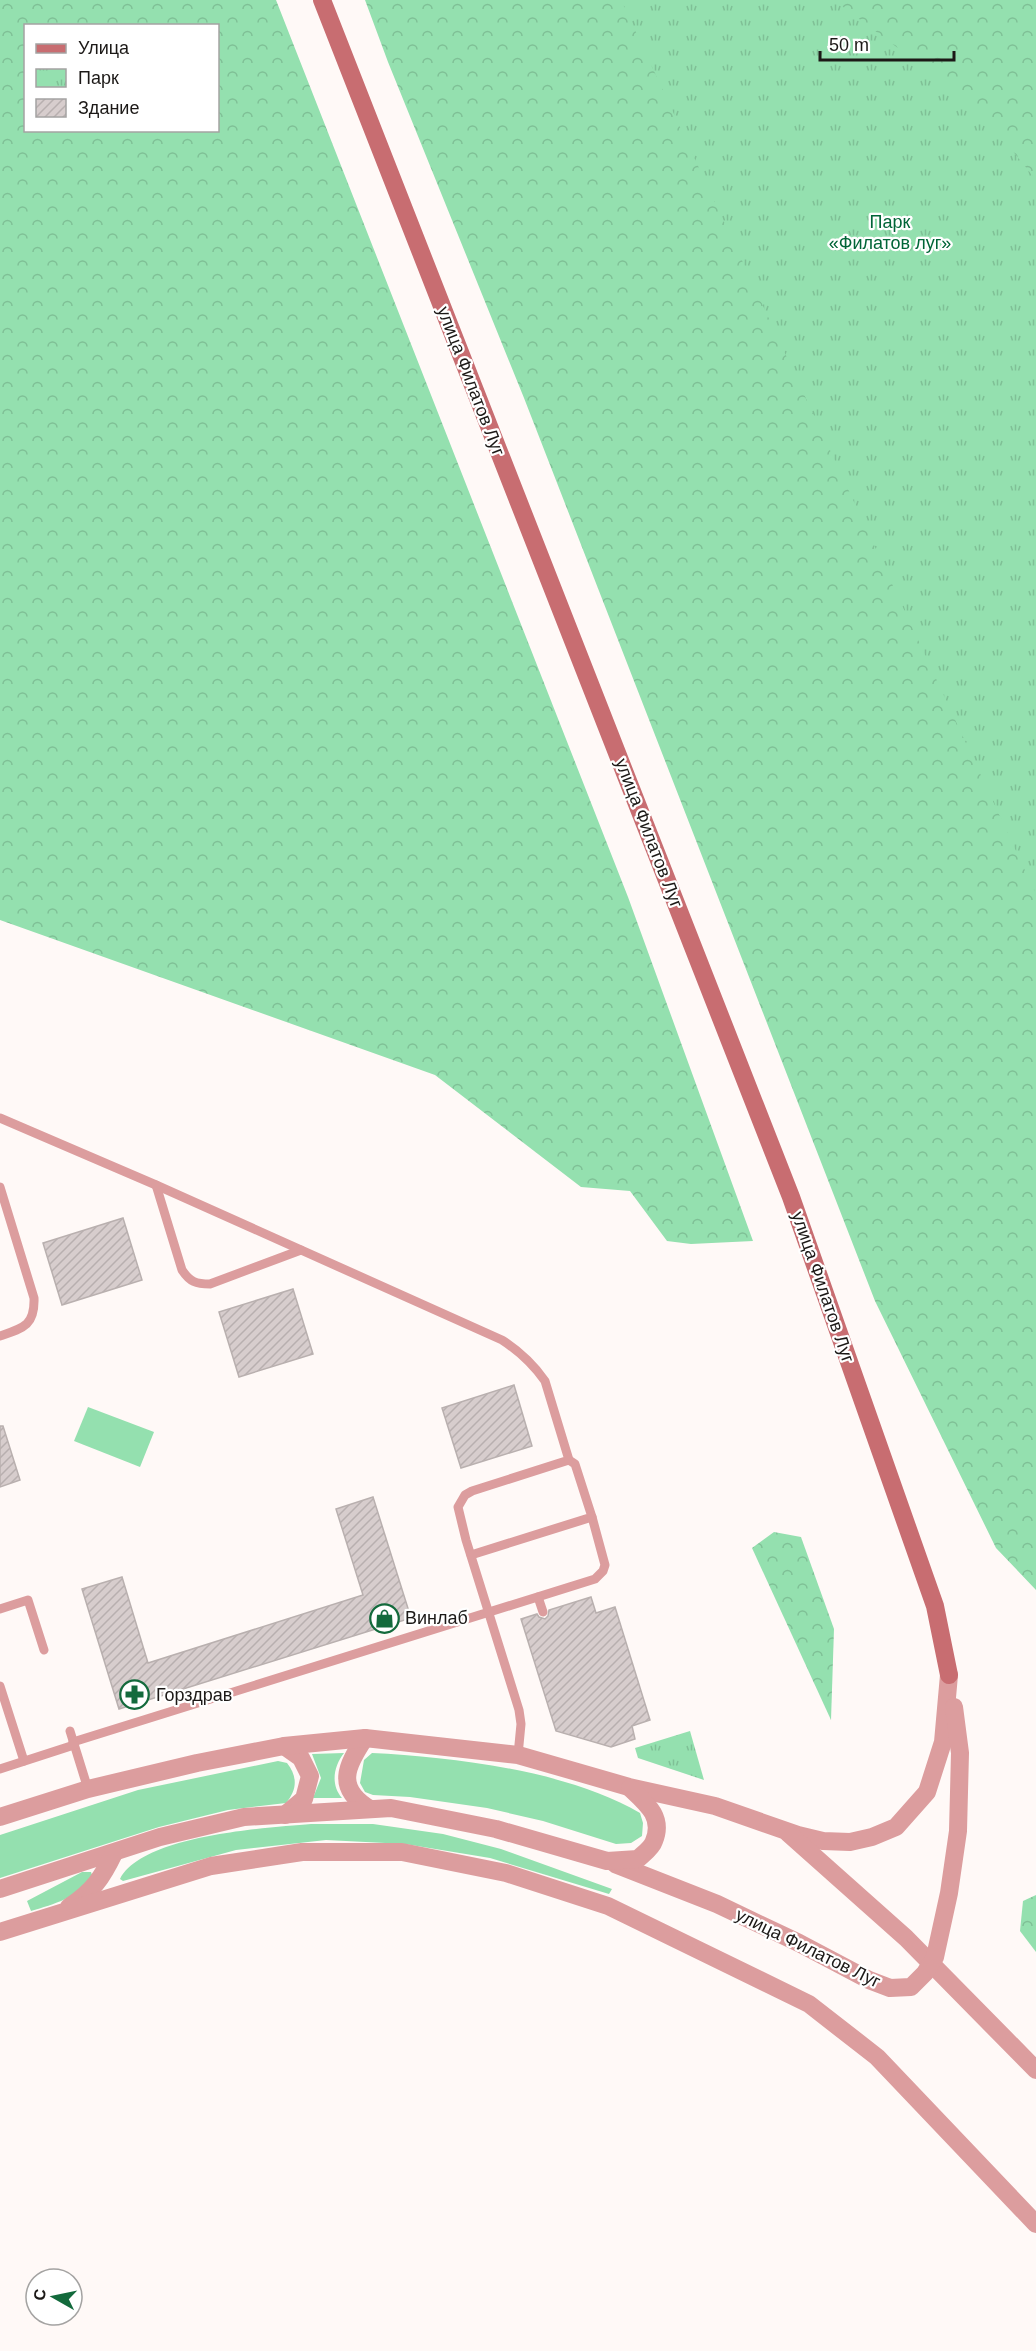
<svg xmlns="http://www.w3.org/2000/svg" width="1036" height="2351" font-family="Helvetica,sans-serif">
  <defs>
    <pattern id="forest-crowns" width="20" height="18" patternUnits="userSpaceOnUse" patternTransform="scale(1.5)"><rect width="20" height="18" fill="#94e0af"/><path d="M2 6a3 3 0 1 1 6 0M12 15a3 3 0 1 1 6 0" fill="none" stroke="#7fc096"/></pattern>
    <pattern id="park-tufts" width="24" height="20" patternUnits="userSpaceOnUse" patternTransform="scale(1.5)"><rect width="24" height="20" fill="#94e0af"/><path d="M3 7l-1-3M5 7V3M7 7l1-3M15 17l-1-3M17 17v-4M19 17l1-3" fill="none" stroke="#7fc096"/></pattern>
    <pattern id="building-hatch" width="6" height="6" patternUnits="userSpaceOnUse" patternTransform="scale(1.5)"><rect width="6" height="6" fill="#d7cdcd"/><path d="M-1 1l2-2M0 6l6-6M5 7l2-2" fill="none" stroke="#b8afaf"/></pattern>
  </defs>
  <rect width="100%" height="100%" fill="#fff9f7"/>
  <g fill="#94e0af">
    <path d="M88,1407L154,1432L140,1467L74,1441Z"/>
    <path d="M344,1753C334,1766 330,1784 342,1798H313L321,1778L312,1754Z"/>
    <path d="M372,1753C454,1757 569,1771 640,1813L643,1823L642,1836L631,1843L616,1844L543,1821L487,1808L410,1797L373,1795L365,1792L360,1783L364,1760Z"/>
    <path d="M278,1761L287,1763C298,1777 297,1790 286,1803L228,1810L159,1827L0,1878V1835L138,1790Z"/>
    <path d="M311,1824H373L443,1834L501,1849L612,1889L609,1894L490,1858L405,1844L326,1840L236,1850L123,1881L120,1879C143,1835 265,1828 311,1824Z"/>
    <path d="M82,1872H91L92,1875C79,1898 54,1904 31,1911L27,1901Z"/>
  </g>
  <g fill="url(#forest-crowns)" fill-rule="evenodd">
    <path d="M0,0H276L628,897L753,1241L691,1244L667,1241L630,1191L581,1187L435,1075L0,920ZM26,26H218V130H26Z"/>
    <path d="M365,0H1036V1590L996,1548L875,1301L524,398L388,62Z"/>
    <path d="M774,1532L801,1537L834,1629L831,1720L752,1548Z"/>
    <path d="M1036,1895V1952L1020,1931L1023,1901Z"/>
  </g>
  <g fill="url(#park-tufts)">
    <path d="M621,0H834L979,109L1036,180V894Z"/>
    <path d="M690,1731L704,1780L638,1758L635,1748Z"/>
  </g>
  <g fill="url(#building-hatch)" stroke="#b9b0af" stroke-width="1.5">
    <path d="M123,1218L142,1280L62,1305L43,1243Z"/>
    <path d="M293,1289L313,1354L239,1377L219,1312Z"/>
    <path d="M514,1385L532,1446L461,1468L442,1408Z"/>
    <path d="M0,1426H3L20,1480L0,1487Z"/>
    <path d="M373,1497L411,1618L119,1709L82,1589L122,1577L148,1663L363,1595L336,1509Z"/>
    <path d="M591,1597L596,1613L615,1607L650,1720L632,1726L635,1739L611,1747L556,1731L521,1619L537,1614L539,1617L545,1619L548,1616L549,1610Z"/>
  </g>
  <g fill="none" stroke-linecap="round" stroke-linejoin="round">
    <g stroke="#dc9d9e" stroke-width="9">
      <path d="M0,1118L156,1185L502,1340C519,1351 533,1364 545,1381L569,1460L472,1491L465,1495L458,1507L466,1540L519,1710L521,1724L518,1755"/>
      <path d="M156,1185L182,1270C190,1282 196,1284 210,1284L301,1250"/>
      <path d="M0,1187L34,1298C35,1325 24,1328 0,1336"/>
      <path d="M471,1555L592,1517L575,1464L569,1460"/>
      <path d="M538,1597L543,1612"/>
      <path d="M0,1609L28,1600L44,1650"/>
      <path d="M0,1686L24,1761"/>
      <path d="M70,1731L88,1789"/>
      <path d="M73,1742L595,1579L603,1571L605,1565L592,1517"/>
      <path d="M0,1769L74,1745"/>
    </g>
    <g stroke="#dc9d9e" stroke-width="18">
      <path d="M365,1738C346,1766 335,1788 370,1809"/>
      <path d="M284,1746L301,1758L310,1776L304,1799L285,1815"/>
      <path d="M0,1817L88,1789L197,1763L284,1746L365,1738L518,1755L629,1787L715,1806L798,1835L823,1841L850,1842L872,1837L896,1827L927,1792L943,1742L949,1675"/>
      <path d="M788,1833L906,1938L1036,2070"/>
      <path d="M615,1864L717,1904L799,1943L869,1980L890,1988L911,1987L925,1973L935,1957L949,1893L958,1831L960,1753L954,1707"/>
      <path d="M0,1889L160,1837L244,1817L391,1808L496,1829L607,1861L638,1859C643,1854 652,1848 654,1841C664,1817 646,1803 630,1788"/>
      <path d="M69,1907C93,1891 102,1878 114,1853"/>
      <path d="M0,1932L211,1866L302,1852H402L506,1873L608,1906L809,2004L877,2057L1036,2224"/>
    </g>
    <path stroke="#c86d71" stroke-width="18" d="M322,0L791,1197L935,1606L949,1675"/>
  </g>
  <defs>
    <symbol id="shop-ring" viewBox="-11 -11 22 22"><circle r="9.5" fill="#fff" stroke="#136a3c" stroke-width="1.5"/><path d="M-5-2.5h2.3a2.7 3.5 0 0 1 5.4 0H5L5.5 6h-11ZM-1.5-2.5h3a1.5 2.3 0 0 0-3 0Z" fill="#136a3c"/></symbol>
    <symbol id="pharmacy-ring" viewBox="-11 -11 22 22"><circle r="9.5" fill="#fff" stroke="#136a3c" stroke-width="1.5"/><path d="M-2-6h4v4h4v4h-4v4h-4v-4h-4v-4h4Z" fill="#136a3c"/></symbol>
  </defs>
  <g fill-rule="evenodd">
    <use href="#shop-ring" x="368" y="1602" width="33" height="33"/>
    <use href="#pharmacy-ring" x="118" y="1678" width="33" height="33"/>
  </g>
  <g text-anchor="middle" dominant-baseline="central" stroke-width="4.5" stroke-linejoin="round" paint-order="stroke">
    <g font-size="18" fill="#006537" stroke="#fff">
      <text x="890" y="222">Парк<tspan x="890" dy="21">«Филатов луг»</tspan></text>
    </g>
    <g font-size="18" fill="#1c1917" stroke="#fff">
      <text transform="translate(471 381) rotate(69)">улица Филатов Луг</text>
      <text transform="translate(649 833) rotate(69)">улица Филатов Луг</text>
      <text transform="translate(823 1287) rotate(71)">улица Филатов Луг</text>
      <text transform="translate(808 1948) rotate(26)">улица Филатов Луг</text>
    </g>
    <g font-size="18" fill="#1c1917" stroke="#fff" text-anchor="start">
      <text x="405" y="1618">Винлаб</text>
      <text x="156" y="1695">Горздрав</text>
    </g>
  </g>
  <rect x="24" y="24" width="195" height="108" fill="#ffffff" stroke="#a4a3a2" stroke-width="1.5"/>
  <rect x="36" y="44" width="30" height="9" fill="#c86d71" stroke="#a4a3a2" stroke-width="1.5"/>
  <text x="78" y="54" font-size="18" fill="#1c1917">Улица</text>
  <rect x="36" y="69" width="30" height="18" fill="url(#park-tufts)" stroke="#a4a3a2" stroke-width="1.5"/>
  <text x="78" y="84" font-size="18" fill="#1c1917">Парк</text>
  <rect x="36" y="99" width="30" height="18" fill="url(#building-hatch)" stroke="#a4a3a2" stroke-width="1.5"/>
  <text x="78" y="114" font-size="18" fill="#1c1917">Здание</text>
  <g transform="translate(54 2297) rotate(279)"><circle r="28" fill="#ffffff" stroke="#a4a3a2" stroke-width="1.5"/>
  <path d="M0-4.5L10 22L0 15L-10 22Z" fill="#136a3c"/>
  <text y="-9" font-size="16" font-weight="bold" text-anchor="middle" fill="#1c1917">С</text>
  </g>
  <path d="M820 51v9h134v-9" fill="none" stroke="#1c1917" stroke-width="3"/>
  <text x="829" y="51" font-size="18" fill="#1c1917" stroke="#ffffff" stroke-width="4.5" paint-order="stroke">50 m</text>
</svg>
